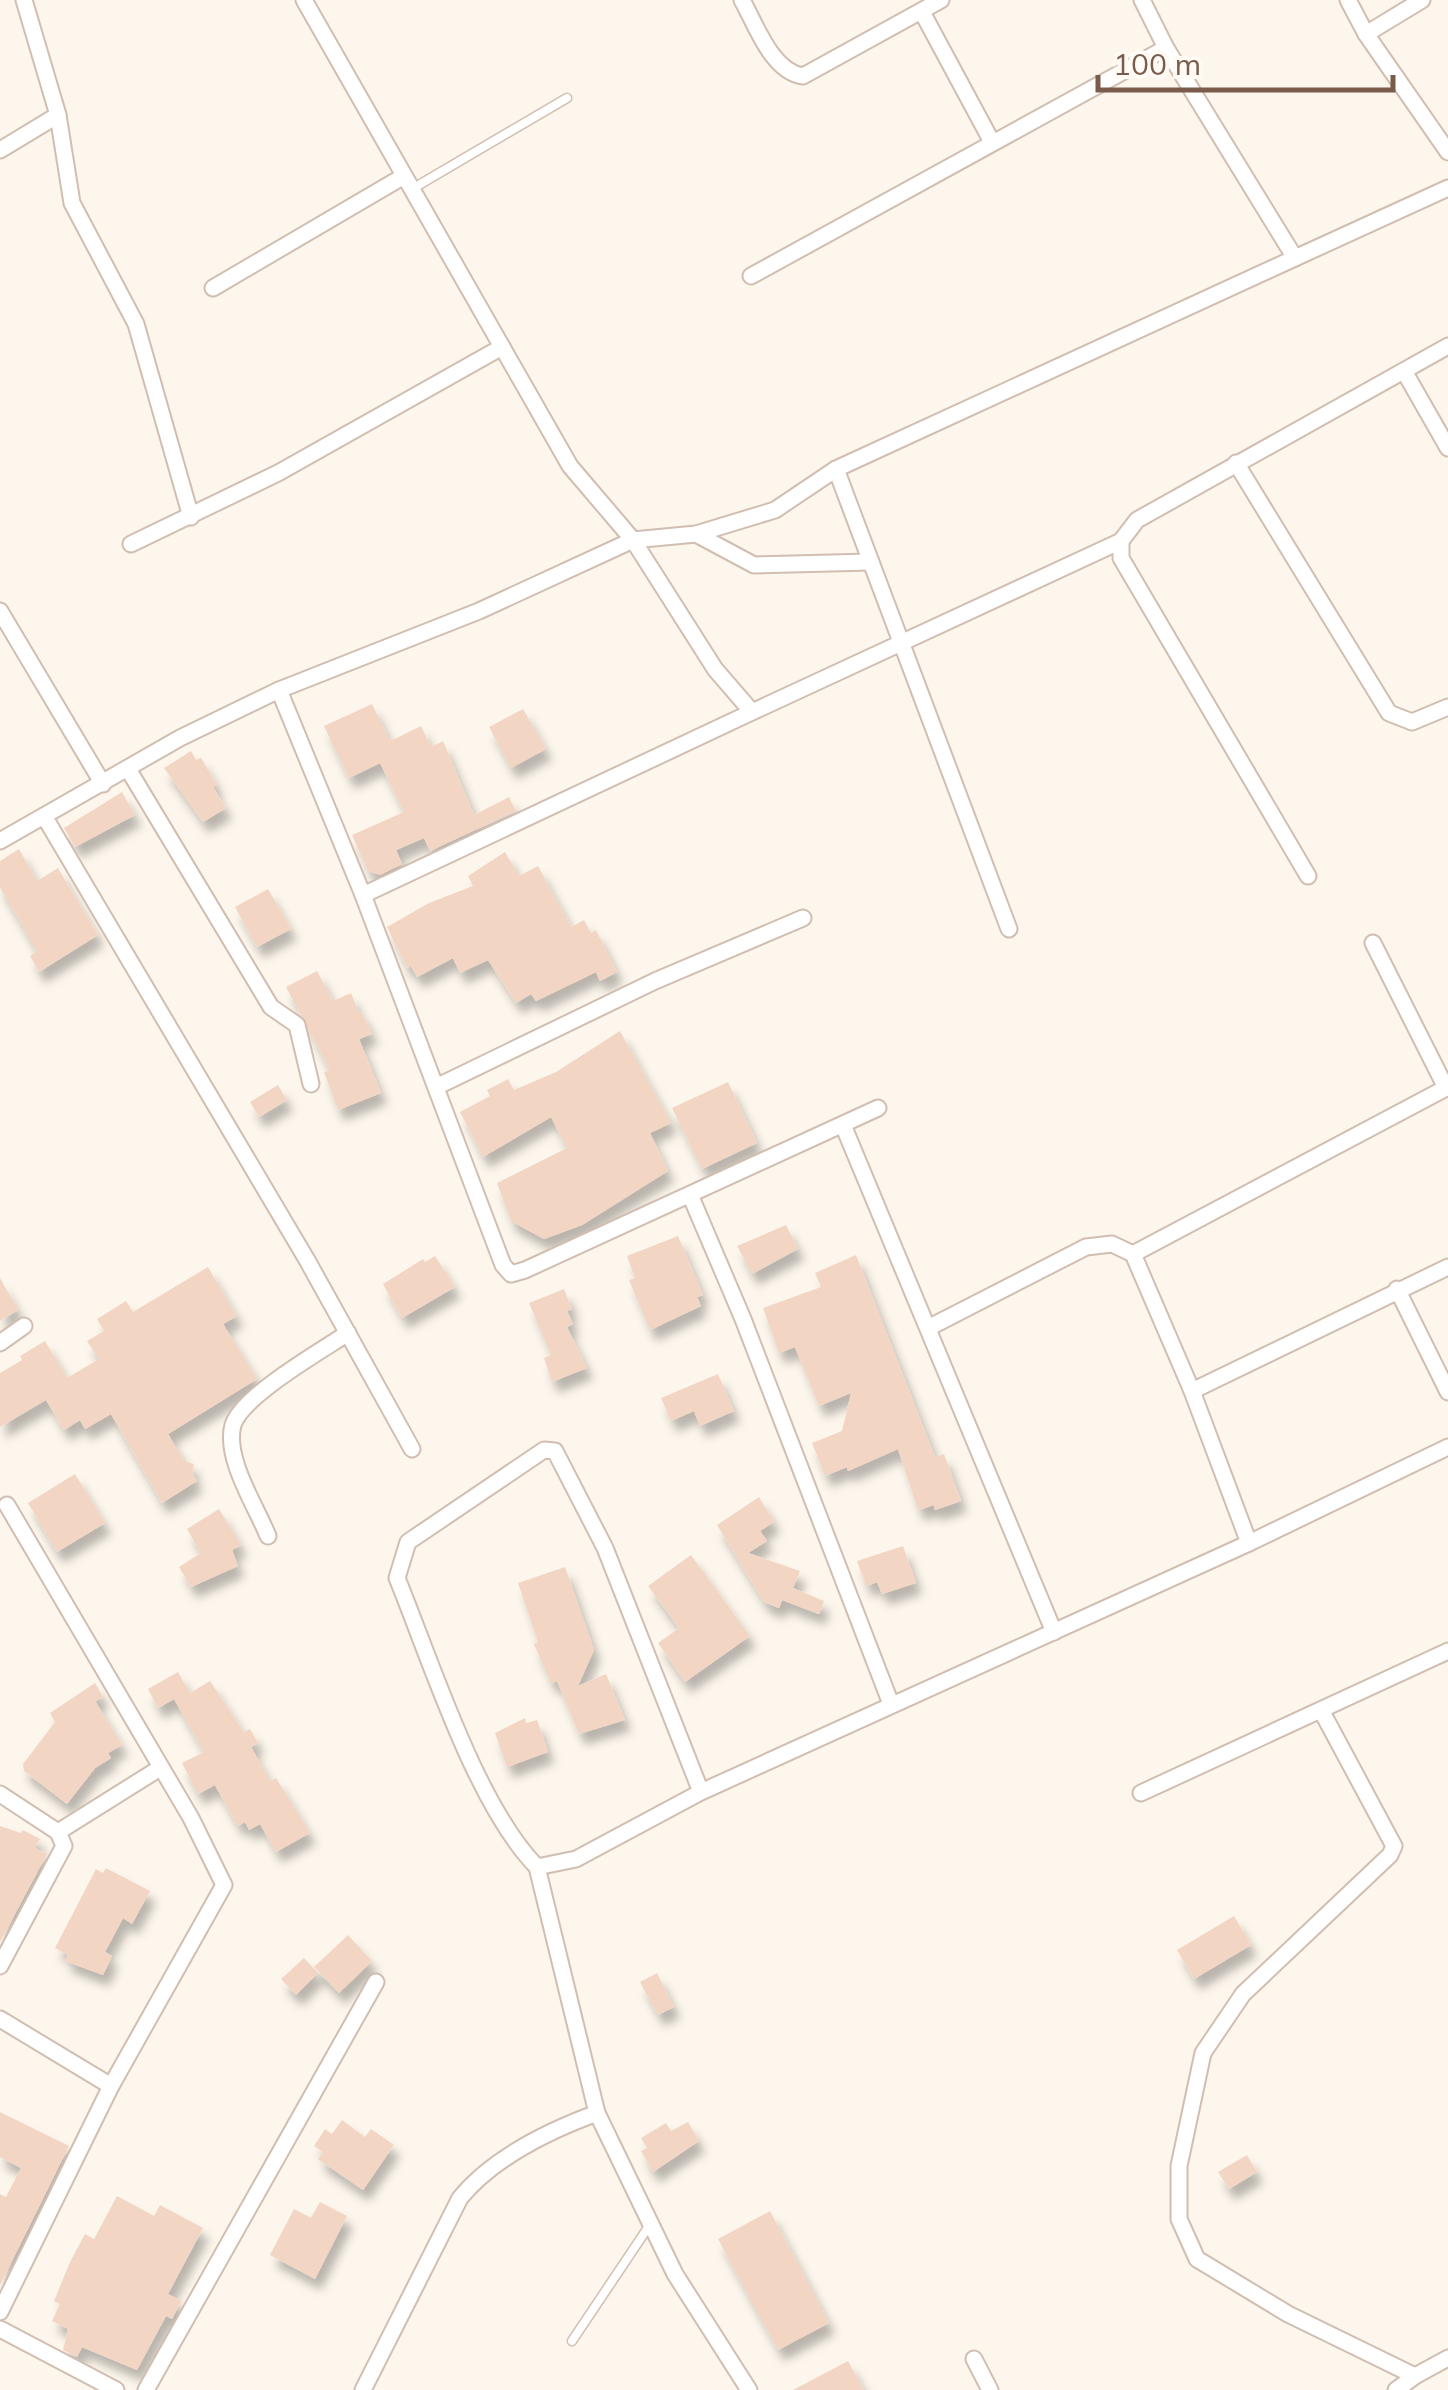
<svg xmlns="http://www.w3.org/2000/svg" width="1448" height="2390" font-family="Mulish,sans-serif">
  <defs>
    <filter id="shadow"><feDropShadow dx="6" dy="11" stdDeviation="5" flood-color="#0004"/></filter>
  </defs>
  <rect width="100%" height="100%" fill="#fdf6ec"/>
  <g fill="#f3d5c3" filter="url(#shadow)">
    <path d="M372,704L390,741L421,726L431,747L443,741L474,815L509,797L516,811L430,851L424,838L396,850L402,864L380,875L368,871L352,835L404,812L380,763L349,778L324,726Z"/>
    <path d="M523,709L546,749L511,768L489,727Z"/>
    <path d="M191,751L196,760L201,758L217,785L213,787L226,808L203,822L164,768Z"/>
    <path d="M122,792L135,815L75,847L64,828Z"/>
    <path d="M19,849L37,881L58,868L98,935L39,972L30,956L37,951L0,887V861Z"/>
    <path d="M505,852L519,876L538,866L571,927L584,920L591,933L596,930L617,972L600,981L596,972L536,1001L531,994L516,1003L488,960L460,973L453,958L417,977L411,966L407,968L387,927L429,903L473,886L468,876Z"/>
    <path d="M268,889L291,929L257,947L235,907Z"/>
    <path d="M317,971L333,1001L351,993L359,1013L362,1012L372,1034L359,1039L381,1093L338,1110L324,1072L330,1070L286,987Z"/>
    <path d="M620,1031L671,1123L650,1133L668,1171L582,1225L544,1239L511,1221L497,1183L567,1148L551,1117L483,1157L460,1112L490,1096L487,1090L508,1079L514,1090L556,1072Z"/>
    <path d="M728,1082L757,1143L702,1169L672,1108Z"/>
    <path d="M278,1085L287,1100L259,1117L250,1102Z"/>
    <path d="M786,1225L798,1249L752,1274L737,1246Z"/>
    <path d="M678,1236L703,1295L697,1297L701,1306L650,1330L629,1280L635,1278L627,1256Z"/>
    <path d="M856,1255L935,1457L944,1454L961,1501L935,1510L934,1505L918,1510L898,1449L848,1471L847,1467L825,1476L812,1443L842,1431L851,1393L819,1406L795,1347L779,1353L763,1308L821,1287L815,1273Z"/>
    <path d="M435,1256L455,1287L402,1318L383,1284L423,1259L425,1262Z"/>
    <path d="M208,1267L237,1316L223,1324L257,1379L168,1434L184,1461L194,1464L192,1473L197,1481L162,1503L111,1414L85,1429L80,1420L64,1430L46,1400L0,1427V1373L22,1360L20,1356L45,1341L67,1378L99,1359L87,1341L104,1331L97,1319L126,1301L133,1312Z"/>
    <path d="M0,1278L18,1310L0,1321Z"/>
    <path d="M564,1289L572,1309L567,1311L573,1324L567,1327L587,1368L552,1382L544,1358L551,1355L529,1303Z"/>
    <path d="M718,1374L734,1411L700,1426L694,1411L671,1421L661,1398Z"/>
    <path d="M75,1474L105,1523L57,1552L28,1503Z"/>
    <path d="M759,1497L774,1522L760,1531L767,1541L748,1553L800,1571L793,1588L824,1601L819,1614L782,1600L779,1608L764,1602L717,1525Z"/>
    <path d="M219,1509L241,1545L232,1550L238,1566L191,1587L179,1567L201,1553L187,1529Z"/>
    <path d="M903,1546L916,1583L882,1594L877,1582L866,1586L857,1561Z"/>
    <path d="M691,1555L750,1636L685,1682L658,1643L679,1628L648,1586Z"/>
    <path d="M565,1567L594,1650L578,1686L606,1674L625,1720L579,1734L557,1681L551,1683L534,1644L538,1642L518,1583Z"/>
    <path d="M178,1672L190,1693L210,1681L244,1732L250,1729L258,1743L251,1747L270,1781L276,1778L310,1833L276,1852L260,1824L249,1830L245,1822L238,1826L215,1785L198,1794L182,1763L204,1752L174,1699L158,1708L148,1689Z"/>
    <path d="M95,1683L103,1697L95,1701L122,1745L108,1753L111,1758L95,1768L67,1804L24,1771L23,1764L55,1722L50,1713Z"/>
    <path d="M525,1718L526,1723L537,1720L548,1752L507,1767L495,1733Z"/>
    <path d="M0,1826L21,1833L23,1830L40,1839L35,1848L47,1854L0,1942Z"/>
    <path d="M106,1868L150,1891L132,1924L123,1918L105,1952L112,1956L103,1975L65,1961L68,1955L55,1948L96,1869L103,1873Z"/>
    <path d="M1234,1916L1251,1945L1194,1979L1177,1950Z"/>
    <path d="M348,1935L372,1961L339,1993L314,1967Z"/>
    <path d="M304,1958L318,1973L296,1995L281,1979Z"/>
    <path d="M657,1973L674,2007L658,2015L640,1982Z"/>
    <path d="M0,2112L69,2146L0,2285V2194L6,2197L21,2168L0,2157Z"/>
    <path d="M342,2120L365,2137L371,2129L394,2145L363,2190L318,2159L323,2152L314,2146L325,2129L332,2134Z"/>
    <path d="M688,2122L699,2141L653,2172L641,2151L647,2148L641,2138L666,2123L671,2131Z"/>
    <path d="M1247,2155L1257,2172L1229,2189L1218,2172Z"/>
    <path d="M117,2196L154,2216L160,2205L203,2228L168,2294L181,2301L172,2319L166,2316L137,2370L82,2347L77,2357L63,2350L68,2329L52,2321L60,2304L54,2301L70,2262L85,2234L94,2239Z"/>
    <path d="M320,2202L347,2216L315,2279L270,2255L294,2209L311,2218Z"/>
    <path d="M770,2211L829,2323L778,2350L718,2239Z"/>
    <path d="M848,2361L864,2390H793Z"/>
  </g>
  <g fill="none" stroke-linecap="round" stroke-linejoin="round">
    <defs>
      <g id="lane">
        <path d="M412,189L567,98"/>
        <path d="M572,2341L649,2226"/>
      </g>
      <g id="street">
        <path d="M24,0L58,115L72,203L136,324L191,517"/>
        <path d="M304,0L570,466L633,540L479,611L279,690L363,895L503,1265L511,1274L525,1270L878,1108"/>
        <path d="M742,0C756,25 772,72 803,76L941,0"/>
        <path d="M1348,0L1366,34L1448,152"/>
        <path d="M922,12L992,142"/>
        <path d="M1366,34L1422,0"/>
        <path d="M0,150L58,115"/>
        <path d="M1295,258L1448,188"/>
        <path d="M751,276L1166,48"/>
        <path d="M213,288L404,176"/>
        <path d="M1404,371L1448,448"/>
        <path d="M1236,463L1389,713L1412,722L1448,707"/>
        <path d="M836,469L1009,929"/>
        <path d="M696,534L754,565L871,562"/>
        <path d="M1121,541L752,712L715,669L633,540L696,534L775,510L836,469L1295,258L1166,48L1142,0"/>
        <path d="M131,544L278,473L502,347"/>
        <path d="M0,611L103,784"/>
        <path d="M128,769L271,1007L297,1025L311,1084"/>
        <path d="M44,816L307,1260L412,1449"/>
        <path d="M0,841L180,738L279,690"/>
        <path d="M1308,876L1121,558V541L1137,520L1448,346"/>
        <path d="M363,895L752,712"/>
        <path d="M436,1087L655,981L803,918"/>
        <path d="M843,1125L1054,1632"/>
        <path d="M691,1197L743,1319L891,1704"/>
        <path d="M1133,1254L1446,1088L1373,943"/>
        <path d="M1397,1289L1448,1392"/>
        <path d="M0,1343L24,1326"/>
        <path d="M1192,1391L1448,1267"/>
        <path d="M7,1505L191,1818L224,1885L111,2086"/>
        <path d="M268,1536C256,1506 224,1458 233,1425C242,1396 321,1351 348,1333"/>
        <path d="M1249,1543L1448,1447"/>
        <path d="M1321,1710L1394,1846L1390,1855L1243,1994L1203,2053L1179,2166V2219L1197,2259L1288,2314L1415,2376L1396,2390"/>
        <path d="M701,1792L605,1548L555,1451L544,1450L408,1542L397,1578C431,1661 476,1805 537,1867L576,1859L701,1792L1249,1543L1192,1391L1133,1254L1112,1244L1086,1247L930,1327"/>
        <path d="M1141,1793L1448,1651"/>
        <path d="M0,1794L58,1832L64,1846L0,1966"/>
        <path d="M58,1832L160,1768"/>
        <path d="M537,1867L597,2113"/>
        <path d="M0,2019L111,2086L0,2312"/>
        <path d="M0,2329L116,2390"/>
        <path d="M974,2359L990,2390"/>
        <path d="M1415,2376L1448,2358"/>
        <path d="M146,2390L376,1982"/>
        <path d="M363,2390L460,2198C493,2158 548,2131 597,2113L675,2274L749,2390"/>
      </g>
    </defs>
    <use href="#lane" stroke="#d1beb0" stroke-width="11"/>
    <use href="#street" stroke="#d1beb0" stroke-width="19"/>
    <use href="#lane" stroke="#fff" stroke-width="8"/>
    <use href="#street" stroke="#fff" stroke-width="15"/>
  </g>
  <path d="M1098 75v15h295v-15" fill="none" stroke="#7a5c4d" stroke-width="5"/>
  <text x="1113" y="75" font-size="30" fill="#7a5c4d" stroke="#fffaf3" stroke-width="8" paint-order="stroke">100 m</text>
</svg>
